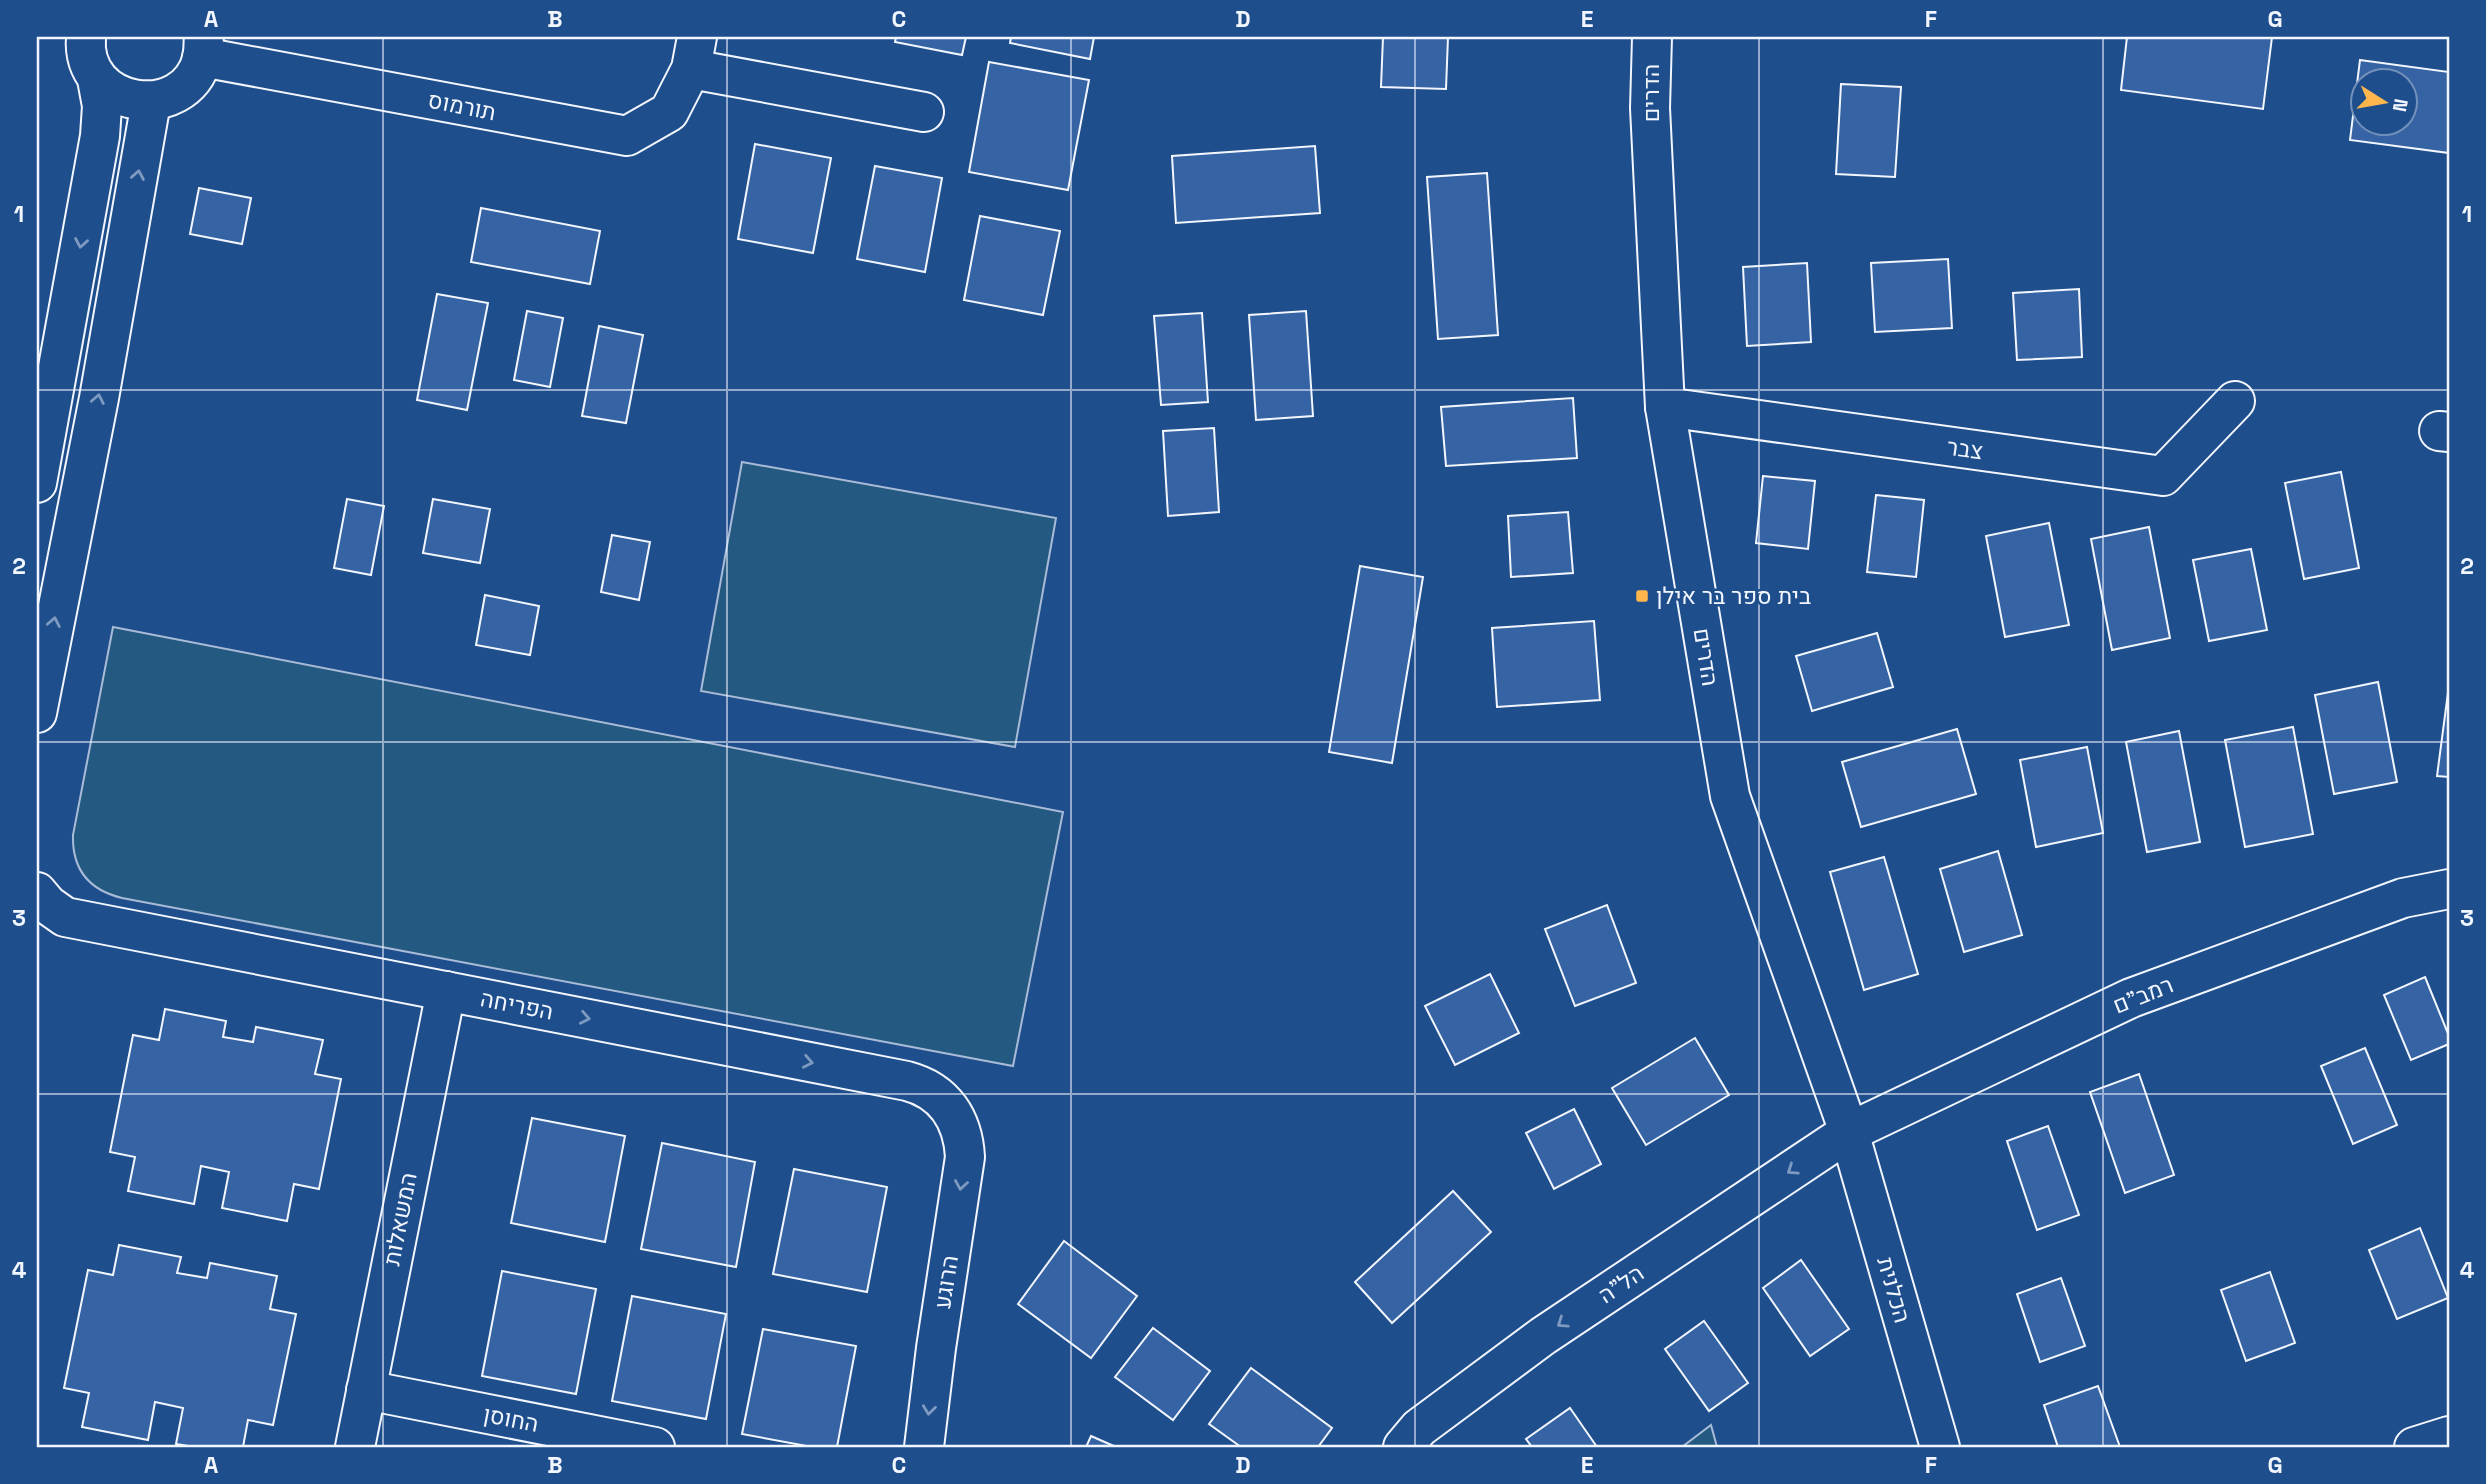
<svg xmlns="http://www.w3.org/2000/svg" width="2486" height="1484" font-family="'Space Grotesk',Heebo,sans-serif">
  <rect width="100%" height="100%" fill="#1f4e8c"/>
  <g fill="#245a82" stroke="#a8bbd7" stroke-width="2">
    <path d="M742,462L1056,518L1015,747L701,691Z"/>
    <path d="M113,627L1063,812L1013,1066L122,898C89,890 72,869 73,835Z"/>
    <path d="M1711,1425L1717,1447H1682Z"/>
  </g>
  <g fill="#3563a3" stroke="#f2f6ff" stroke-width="2" fill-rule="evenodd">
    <path d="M896,37H966L962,55L895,42Z"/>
    <path d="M1011,37H1094L1090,59L1010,43Z"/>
    <path d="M1383,37H1448L1446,89L1381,87Z"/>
    <path d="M2127,37H2272L2263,109L2121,90Z"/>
    <path d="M2360,60L2449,72V153L2350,140ZM2364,80H2406V122H2364Z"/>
    <path d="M989,62L1089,80L1068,190L969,172Z"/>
    <path d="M1841,84L1901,87L1895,177L1836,174Z"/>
    <path d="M755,144L831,158L813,253L738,239Z"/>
    <path d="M1315,146L1320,213L1176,223L1172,156Z"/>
    <path d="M875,166L942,178L925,272L857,259Z"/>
    <path d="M1487,173L1498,335L1438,339L1427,177Z"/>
    <path d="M199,188L251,198L242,244L190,234Z"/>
    <path d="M481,208L600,231L590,284L471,262Z"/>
    <path d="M980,216L1060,231L1043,315L964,300Z"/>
    <path d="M1948,259L1952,328L1875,332L1871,263Z"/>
    <path d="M1807,263L1811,342L1747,346L1743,267Z"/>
    <path d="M2079,289L2082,357L2017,360L2013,293Z"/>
    <path d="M437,294L488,303L467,410L417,400Z"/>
    <path d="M527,311L563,318L550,387L514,380Z"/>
    <path d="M1306,311L1313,416L1256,420L1249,315Z"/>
    <path d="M1202,313L1208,402L1161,405L1154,316Z"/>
    <path d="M599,326L643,335L626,423L582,416Z"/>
    <path d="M1573,398L1577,458L1446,466L1441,407Z"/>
    <path d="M1214,428L1219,512L1168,516L1163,431Z"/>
    <path d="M2341,472L2359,568L2304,579L2285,483Z"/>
    <path d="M1763,476L1815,481L1808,549L1756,543Z"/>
    <path d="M1876,495L1924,500L1916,577L1867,572Z"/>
    <path d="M347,499L384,506L371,575L334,568Z"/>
    <path d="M433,499L490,509L480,563L423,553Z"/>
    <path d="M1568,512L1573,573L1511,577L1508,516Z"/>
    <path d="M2049,523L2069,625L2005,637L1986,536Z"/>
    <path d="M2149,527L2170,638L2112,650L2091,539Z"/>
    <path d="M612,535L650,542L639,600L601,592Z"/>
    <path d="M2251,549L2267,630L2209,641L2193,560Z"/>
    <path d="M1360,566L1423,577L1392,763L1329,752Z"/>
    <path d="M485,595L539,606L530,655L476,645Z"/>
    <path d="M1594,621L1600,700L1497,707L1492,628Z"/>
    <path d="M1877,633L1893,687L1812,711L1796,656Z"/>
    <path d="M2378,682L2397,782L2334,794L2315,695Z"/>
    <path d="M2449,685V777L2437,776Z"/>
    <path d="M2293,727L2313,834L2245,847L2225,740Z"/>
    <path d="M1957,729L1976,794L1861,827L1842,762Z"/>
    <path d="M2179,731L2200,842L2147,852L2126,742Z"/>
    <path d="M2087,747L2103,833L2036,847L2020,760Z"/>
    <path d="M1998,851L2022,935L1964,952L1940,869Z"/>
    <path d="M1884,857L1918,974L1864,990L1830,872Z"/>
    <path d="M1607,905L1636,983L1575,1006L1545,929Z"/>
    <path d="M1490,974L1519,1033L1455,1065L1425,1006Z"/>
    <path d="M2425,977L2449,1036V1044L2411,1060L2384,995Z"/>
    <path d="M165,1009L226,1021L223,1037L253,1042L256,1027L323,1040L315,1074L341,1079L319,1189L294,1184L287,1221L222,1208L229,1172L201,1166L194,1204L128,1191L135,1157L110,1152L133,1035L159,1040Z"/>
    <path d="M1695,1038L1729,1095L1646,1145L1612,1088Z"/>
    <path d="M2365,1048L2397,1125L2353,1144L2321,1066Z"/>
    <path d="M2139,1074L2174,1175L2125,1193L2090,1092Z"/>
    <path d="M1574,1109L1601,1164L1554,1189L1526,1133Z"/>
    <path d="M532,1118L625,1136L605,1242L511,1223Z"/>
    <path d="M2048,1126L2079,1215L2037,1230L2007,1141Z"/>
    <path d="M662,1143L755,1162L736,1267L641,1249Z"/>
    <path d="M794,1169L887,1187L867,1292L773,1274Z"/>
    <path d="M1453,1191L1491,1232L1392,1323L1355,1282Z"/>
    <path d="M2420,1228L2448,1298L2397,1319L2369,1250Z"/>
    <path d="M1064,1241L1137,1296L1091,1358L1018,1304Z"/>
    <path d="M119,1245L181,1257L177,1273L207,1278L210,1263L277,1276L270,1309L296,1314L273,1425L248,1420L243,1447H195L176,1444L183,1408L155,1402L148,1440L82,1427L89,1393L64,1388L88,1270L113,1275Z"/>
    <path d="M1801,1260L1849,1329L1810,1356L1763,1288Z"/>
    <path d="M502,1271L596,1289L576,1394L482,1376Z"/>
    <path d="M2270,1272L2295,1343L2246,1361L2221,1290Z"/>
    <path d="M2061,1278L2085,1346L2040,1362L2017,1294Z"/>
    <path d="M632,1296L726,1314L706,1419L612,1401Z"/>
    <path d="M1704,1321L1748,1383L1709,1411L1665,1349Z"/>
    <path d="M1153,1328L1210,1371L1173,1420L1115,1377Z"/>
    <path d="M763,1329L856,1346L837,1447H812L742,1434Z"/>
    <path d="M1251,1368L1332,1428L1318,1447H1241L1209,1424Z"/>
    <path d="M2098,1386L2120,1447H2058L2044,1405Z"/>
    <path d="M1570,1408L1597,1447H1532L1526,1439Z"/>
    <path d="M1091,1436L1116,1447H1086Z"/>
  </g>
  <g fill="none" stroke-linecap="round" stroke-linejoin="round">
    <defs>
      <g id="minor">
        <path d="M86,37C80,109 185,124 202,59C204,52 203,44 204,37"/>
        <path d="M1652,37L1650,108L1665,407L1730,796L1849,1132L1940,1447"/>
        <path d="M202,57L627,136L669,112L691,69L697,37"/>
        <path d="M691,69L924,112"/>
        <path d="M1665,407L2163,476L2235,401"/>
        <path d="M2439,431L2449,432"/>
        <path d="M37,483L100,136L102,106L97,79"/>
        <path d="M37,713L99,398L151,102"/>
        <path d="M37,892L48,905L65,917L907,1081C945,1091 963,1120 965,1157L936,1348L924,1447"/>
        <path d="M366,1390L655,1447"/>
        <path d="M355,1447L446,991"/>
        <path d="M1403,1447L1419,1428L1543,1336L1849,1132L2131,998L2403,898L2449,889"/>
        <path d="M2414,1447L2449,1436"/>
      </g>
    </defs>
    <use href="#minor" stroke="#f2f6ff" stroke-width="42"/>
    <use href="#minor" stroke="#1f4e8c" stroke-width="38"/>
  </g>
  <defs><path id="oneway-chevron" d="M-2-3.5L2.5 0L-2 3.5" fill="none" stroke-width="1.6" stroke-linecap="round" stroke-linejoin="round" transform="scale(1.75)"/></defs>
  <g stroke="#7e9ac0">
    <use href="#oneway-chevron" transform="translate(138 175) rotate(-80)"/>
    <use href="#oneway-chevron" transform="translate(81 243) rotate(100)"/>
    <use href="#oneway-chevron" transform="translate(98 399) rotate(-79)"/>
    <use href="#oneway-chevron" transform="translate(54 622) rotate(-79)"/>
    <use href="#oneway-chevron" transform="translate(585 1018) rotate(11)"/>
    <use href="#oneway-chevron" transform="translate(808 1062) rotate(11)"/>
    <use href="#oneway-chevron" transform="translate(1792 1170) rotate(146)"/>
    <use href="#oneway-chevron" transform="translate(961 1185) rotate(99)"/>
    <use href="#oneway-chevron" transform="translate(1562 1323) rotate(146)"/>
    <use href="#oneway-chevron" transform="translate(929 1410) rotate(97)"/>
  </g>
  <path fill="none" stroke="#f2f6ff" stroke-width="2" stroke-opacity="0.55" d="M383,37V1447M727,37V1447M1071,37V1447M1415,37V1447M1759,37V1447M2103,37V1447M37,390H2449M37,742H2449M37,1094H2449"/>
  <rect fill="#ffb74d" stroke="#1f4e8c" stroke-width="2.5" x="1635" y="589" width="14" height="14" rx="3.5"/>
  <g text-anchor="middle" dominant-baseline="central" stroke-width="5" stroke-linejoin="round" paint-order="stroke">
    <g font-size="23" fill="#f2f6ff" stroke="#1f4e8c">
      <text transform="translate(1651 93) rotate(-90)">הדרים</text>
      <text transform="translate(462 106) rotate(11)">תורמוס</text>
      <text transform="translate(1965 449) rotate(8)">צבר</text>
      <text transform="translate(1706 657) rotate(81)">הדרים</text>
      <text transform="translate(2143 995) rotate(-22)">רמב"ם</text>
      <text transform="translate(517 1005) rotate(11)">הפריחה</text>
      <text transform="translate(400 1219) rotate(-79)">המשאלות</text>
      <text transform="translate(946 1282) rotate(-81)">הרוגע</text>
      <text transform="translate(1621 1284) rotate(-34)">הל"ה</text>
      <text transform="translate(1894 1290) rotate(74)">הכלנית</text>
      <text transform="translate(511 1419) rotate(11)">החוסן</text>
    </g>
    <g font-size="23" fill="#f2f6ff" stroke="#1f4e8c" text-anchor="start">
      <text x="1656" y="596">בית ספר בר אילן</text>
    </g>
  </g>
  <rect width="2486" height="1484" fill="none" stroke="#1f4e8c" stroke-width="77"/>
  <g transform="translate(2384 102) rotate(101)"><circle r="33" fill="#1f4e8c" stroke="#7391ba" stroke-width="2"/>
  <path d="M0-5L12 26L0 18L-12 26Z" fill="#ffb74d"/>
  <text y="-10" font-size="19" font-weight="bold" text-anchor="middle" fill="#f2f6ff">N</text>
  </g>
  <rect x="38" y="38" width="2410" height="1408" fill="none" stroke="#f2f6ff" stroke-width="2.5"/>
  <g font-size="23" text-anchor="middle" font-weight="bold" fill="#f2f6ff">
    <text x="211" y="27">A</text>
    <text x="555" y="27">B</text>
    <text x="899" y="27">C</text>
    <text x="1243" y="27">D</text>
    <text x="1587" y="27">E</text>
    <text x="1931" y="27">F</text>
    <text x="2275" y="27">G</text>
    <text x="19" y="222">1</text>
    <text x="2467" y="222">1</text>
    <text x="19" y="574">2</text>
    <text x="2467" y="574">2</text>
    <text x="19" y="926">3</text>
    <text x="2467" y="926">3</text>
    <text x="19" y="1278">4</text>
    <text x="2467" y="1278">4</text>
    <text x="211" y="1473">A</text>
    <text x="555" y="1473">B</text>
    <text x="899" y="1473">C</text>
    <text x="1243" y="1473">D</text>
    <text x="1587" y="1473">E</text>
    <text x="1931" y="1473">F</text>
    <text x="2275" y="1473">G</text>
  </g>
</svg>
